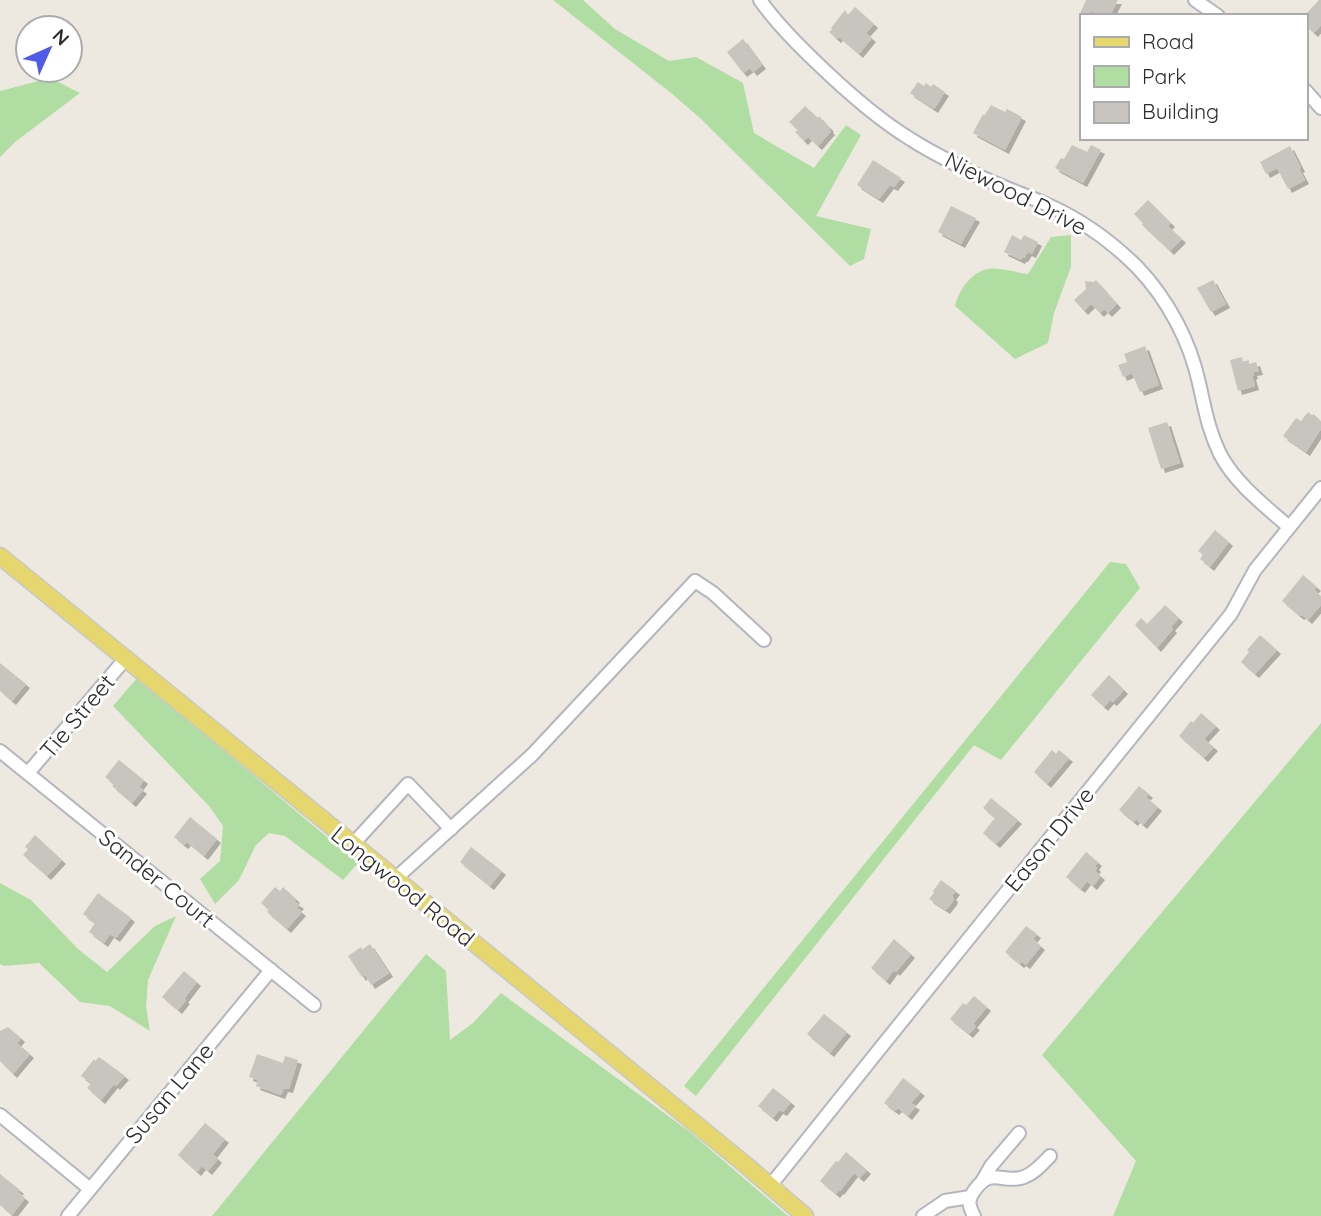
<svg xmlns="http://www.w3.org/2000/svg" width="1321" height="1216" font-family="Quicksand,sans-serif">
  <defs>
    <filter id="shadow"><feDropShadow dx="4" dy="4" stdDeviation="0" flood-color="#0004"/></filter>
  </defs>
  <rect width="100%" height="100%" fill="#ede9e0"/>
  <g fill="#b0dea2">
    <path d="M553,0H583L615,29L669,61L696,57L743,83L754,133L814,168L846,125L861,135L816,216L871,229L864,259L850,266L700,118L671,93Z"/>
    <path d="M50,78L80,93L15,142L0,157V91Z"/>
    <path d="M1071,235V267L1054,313L1048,343L1015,359L955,306C959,290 971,272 988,269C996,267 1019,273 1028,274L1051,237Z"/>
    <path d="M1110,562L1126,564L1140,588L1001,760L974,745L696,1096L684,1086Z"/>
    <path d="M137,678L358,863L343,880L285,836L269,833L256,845L239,880L215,904L200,879L220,861L223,826L209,806L113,706Z"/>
    <path d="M1321,723V1216H1113L1136,1161L1042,1055Z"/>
    <path d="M0,883L31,900L78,949L107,972L155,926L176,916L148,980L146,1007L150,1031L110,1006L80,1002L39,963L4,966L0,964Z"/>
    <path d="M426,954L446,971L450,1040L473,1023L501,993L690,1132L788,1216H212Z"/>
  </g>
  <g fill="#c8c5bf" filter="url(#shadow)">
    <path d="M1086,0H1118L1110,16H1094L1093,11L1079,16Z"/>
    <path d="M1319,0H1321V25L1314,33L1305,25V15Z"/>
    <path d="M855,7L874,24L866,33L872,38L859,54L839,37L837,39L829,32L832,29L831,28L845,10L848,15Z"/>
    <path d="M743,39L762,65L753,72L750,68L743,73L727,52Z"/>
    <path d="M918,82L924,86L926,83L931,87L933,84L945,92L934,109L910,93Z"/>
    <path d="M991,105L1005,112L1007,109L1022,117L1005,150L973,133L983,114L984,116Z"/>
    <path d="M805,106L818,118L819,116L830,128L829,129L831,131L818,146L808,137L804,141L795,132L798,130L789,122Z"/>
    <path d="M1072,145L1087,152L1091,145L1101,150L1083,183L1055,168L1061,158L1064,159Z"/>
    <path d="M1290,146L1301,168L1299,169L1305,180L1288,189L1277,168L1266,174L1260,162Z"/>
    <path d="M873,160L901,178L894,187L890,185L879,199L857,185Z"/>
    <path d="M1148,200L1171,223L1168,226L1182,239L1170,251L1142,225L1143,223L1134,214Z"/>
    <path d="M951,206L976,218L961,244L938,232Z"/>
    <path d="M1012,235L1021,240L1024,235L1038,242L1032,254L1028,252L1024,258H1022L1021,260L1004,252Z"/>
    <path d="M1096,280L1117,304L1108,313L1104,309L1100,313L1091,304L1084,311L1074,300L1086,289L1085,281L1094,282Z"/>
    <path d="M1213,280L1226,304L1211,312L1197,288Z"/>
    <path d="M1145,346L1159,385L1140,392L1132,373L1123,377L1118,365L1127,362L1124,354Z"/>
    <path d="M1242,357L1243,362L1249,360V364L1256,362L1259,371L1253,372L1254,375L1252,376L1255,386L1238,391L1230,360Z"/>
    <path d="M1308,412L1312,415L1314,414L1321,422V429L1306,452L1283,436L1296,418L1301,421Z"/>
    <path d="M1167,422L1180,463L1161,469L1148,428Z"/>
    <path d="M1215,530L1229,542L1210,567L1200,559L1203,555L1198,551Z"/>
    <path d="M1303,575L1317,587L1314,590L1321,596V605L1308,620L1302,615L1300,616L1282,601Z"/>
    <path d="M1165,605L1179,618L1171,627L1173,629L1157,648L1135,625L1141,618L1147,624Z"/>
    <path d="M1260,635L1277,650L1255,674L1241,662L1249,652L1247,650Z"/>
    <path d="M0,663L26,684L12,701L0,691Z"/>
    <path d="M1109,675L1124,690L1113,702L1110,700L1104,707L1091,695Z"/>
    <path d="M1201,713L1216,726L1204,739L1214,747L1204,758L1179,736L1191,721L1193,723Z"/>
    <path d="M1052,750L1056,754L1059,750L1069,758L1047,784L1034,772Z"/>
    <path d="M119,760L144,780L139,787L143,790L132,803L112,786L114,784L105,777Z"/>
    <path d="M1139,786L1149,794L1146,797L1158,807L1143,825L1136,819L1134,822L1119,810Z"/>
    <path d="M991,798L1018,820L996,844L983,833L995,818L983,808Z"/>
    <path d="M190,817L217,839L204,856L187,842L184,845L174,837Z"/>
    <path d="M35,835L62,860L47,876L23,855L28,849L25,847Z"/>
    <path d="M471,847L502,871L490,886L460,862Z"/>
    <path d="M1086,852L1098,862L1095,866L1097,868L1095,871L1101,876L1093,886L1087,881L1081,889L1066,877Z"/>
    <path d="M941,880L956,891L952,896L954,898L953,901L946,910L929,899L934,893L933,891Z"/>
    <path d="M275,887L280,891L283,887L296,899L294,901L300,905L297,908L302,912L287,929L267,912L269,910L261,903Z"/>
    <path d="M98,893L131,918L116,938L110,934L104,943L89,932L95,923L83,914Z"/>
    <path d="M1026,926L1037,934L1033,939L1041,946L1026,965L1022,962L1020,964L1005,952Z"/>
    <path d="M894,939L911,954L896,972L894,970L886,981L871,968Z"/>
    <path d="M370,944L389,973L371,985L365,975L362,977L348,956L361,947L362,950Z"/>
    <path d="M184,971L197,982L184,999L186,1000L178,1010L162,997Z"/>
    <path d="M974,996L987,1007L973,1024L976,1026L969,1034L950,1019L963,1003L966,1005Z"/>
    <path d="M824,1014L847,1032L830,1053L807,1034Z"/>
    <path d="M8,1027L21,1038L17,1043L30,1054L13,1074L0,1061V1031Z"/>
    <path d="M257,1054L283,1063L285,1056L298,1060L289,1089L284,1088L281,1095L256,1086L258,1080L249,1077Z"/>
    <path d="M99,1057L125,1076L116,1086L114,1084L101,1100L87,1088L91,1083L81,1076L94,1059L95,1061Z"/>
    <path d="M903,1078L921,1092L911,1103L916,1106L908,1116L898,1108L895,1111L884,1103Z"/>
    <path d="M773,1088L791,1102L783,1112L779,1110L773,1118L758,1106Z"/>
    <path d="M205,1123L225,1139L213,1154L218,1159L208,1171L202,1166L197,1172L178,1155Z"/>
    <path d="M846,1152L867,1170L860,1178L854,1173L840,1191L839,1190L836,1194L820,1181L836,1161L838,1162Z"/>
    <path d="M0,1174L20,1190L18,1192L25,1198L12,1215L0,1205Z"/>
  </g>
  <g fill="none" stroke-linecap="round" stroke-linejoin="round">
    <defs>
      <g id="minor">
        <path d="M760,0C776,23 797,44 817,63C846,91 877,119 912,140C932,153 955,164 977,175C999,186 1023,194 1046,204C1080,219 1111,241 1137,267C1167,298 1190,341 1199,383C1205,409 1208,429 1220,454C1235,483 1265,506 1289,527"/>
        <path d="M1195,0L1218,16"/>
        <path d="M1305,90L1321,108"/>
        <path d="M0,751L314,1005"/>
        <path d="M28,773L126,658"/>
        <path d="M353,844L408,784L451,829"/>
        <path d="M395,879L532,755L695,581L713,593L764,640"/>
        <path d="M0,1115L90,1189"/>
        <path d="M983,1180L991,1166L1019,1133"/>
        <path d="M770,1186L886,1041L1231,614L1255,570L1321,488"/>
        <path d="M68,1216L271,970"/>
        <path d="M923,1216L945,1201L970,1197"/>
        <path d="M974,1216C969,1206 967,1201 974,1191C992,1165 1002,1185 1024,1177C1035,1173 1042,1164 1050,1156"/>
      </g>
      <path id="major" d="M0,556L560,1013L747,1166L805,1216"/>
    </defs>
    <use href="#minor" stroke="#b4b5be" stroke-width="16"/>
    <use href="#major" stroke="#c8c8c8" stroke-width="19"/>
    <use href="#minor" stroke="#fff" stroke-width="12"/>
    <use href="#major" stroke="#e5d66d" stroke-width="16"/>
  </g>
  <g text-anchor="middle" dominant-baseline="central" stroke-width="6" stroke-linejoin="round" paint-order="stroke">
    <g font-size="23" fill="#2c2c2c" stroke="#fff">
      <text transform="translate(1016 193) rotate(27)">Niewood Drive</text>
      <text transform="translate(77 716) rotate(-50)">Tie Street</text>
      <text transform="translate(1049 839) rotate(-51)">Eason Drive</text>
      <text transform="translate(157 878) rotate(39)">Sander Court</text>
      <text transform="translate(403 886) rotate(39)">Longwood Road</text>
      <text transform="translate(169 1093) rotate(-50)">Susan Lane</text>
    </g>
  </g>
  <rect x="1080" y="14" width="228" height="126" fill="#ffffff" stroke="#ababab" stroke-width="2"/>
  <rect x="1094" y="37" width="35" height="10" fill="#e5d66d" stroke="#ababab" stroke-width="2"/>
  <text x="1142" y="49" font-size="21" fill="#2c2c2c">Road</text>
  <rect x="1094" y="66" width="35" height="21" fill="#b0dea2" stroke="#ababab" stroke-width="2"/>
  <text x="1142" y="84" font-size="21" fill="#2c2c2c">Park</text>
  <rect x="1094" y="102" width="35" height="21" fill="#c8c5bf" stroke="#ababab" stroke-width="2"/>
  <text x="1142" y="119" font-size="21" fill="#2c2c2c">Building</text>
  <g transform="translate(49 49) rotate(45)"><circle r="33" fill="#ffffff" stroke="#ababab" stroke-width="2"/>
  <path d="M0-5L12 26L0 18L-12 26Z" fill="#505bea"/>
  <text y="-10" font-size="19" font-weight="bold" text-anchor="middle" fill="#2c2c2c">N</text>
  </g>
</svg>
